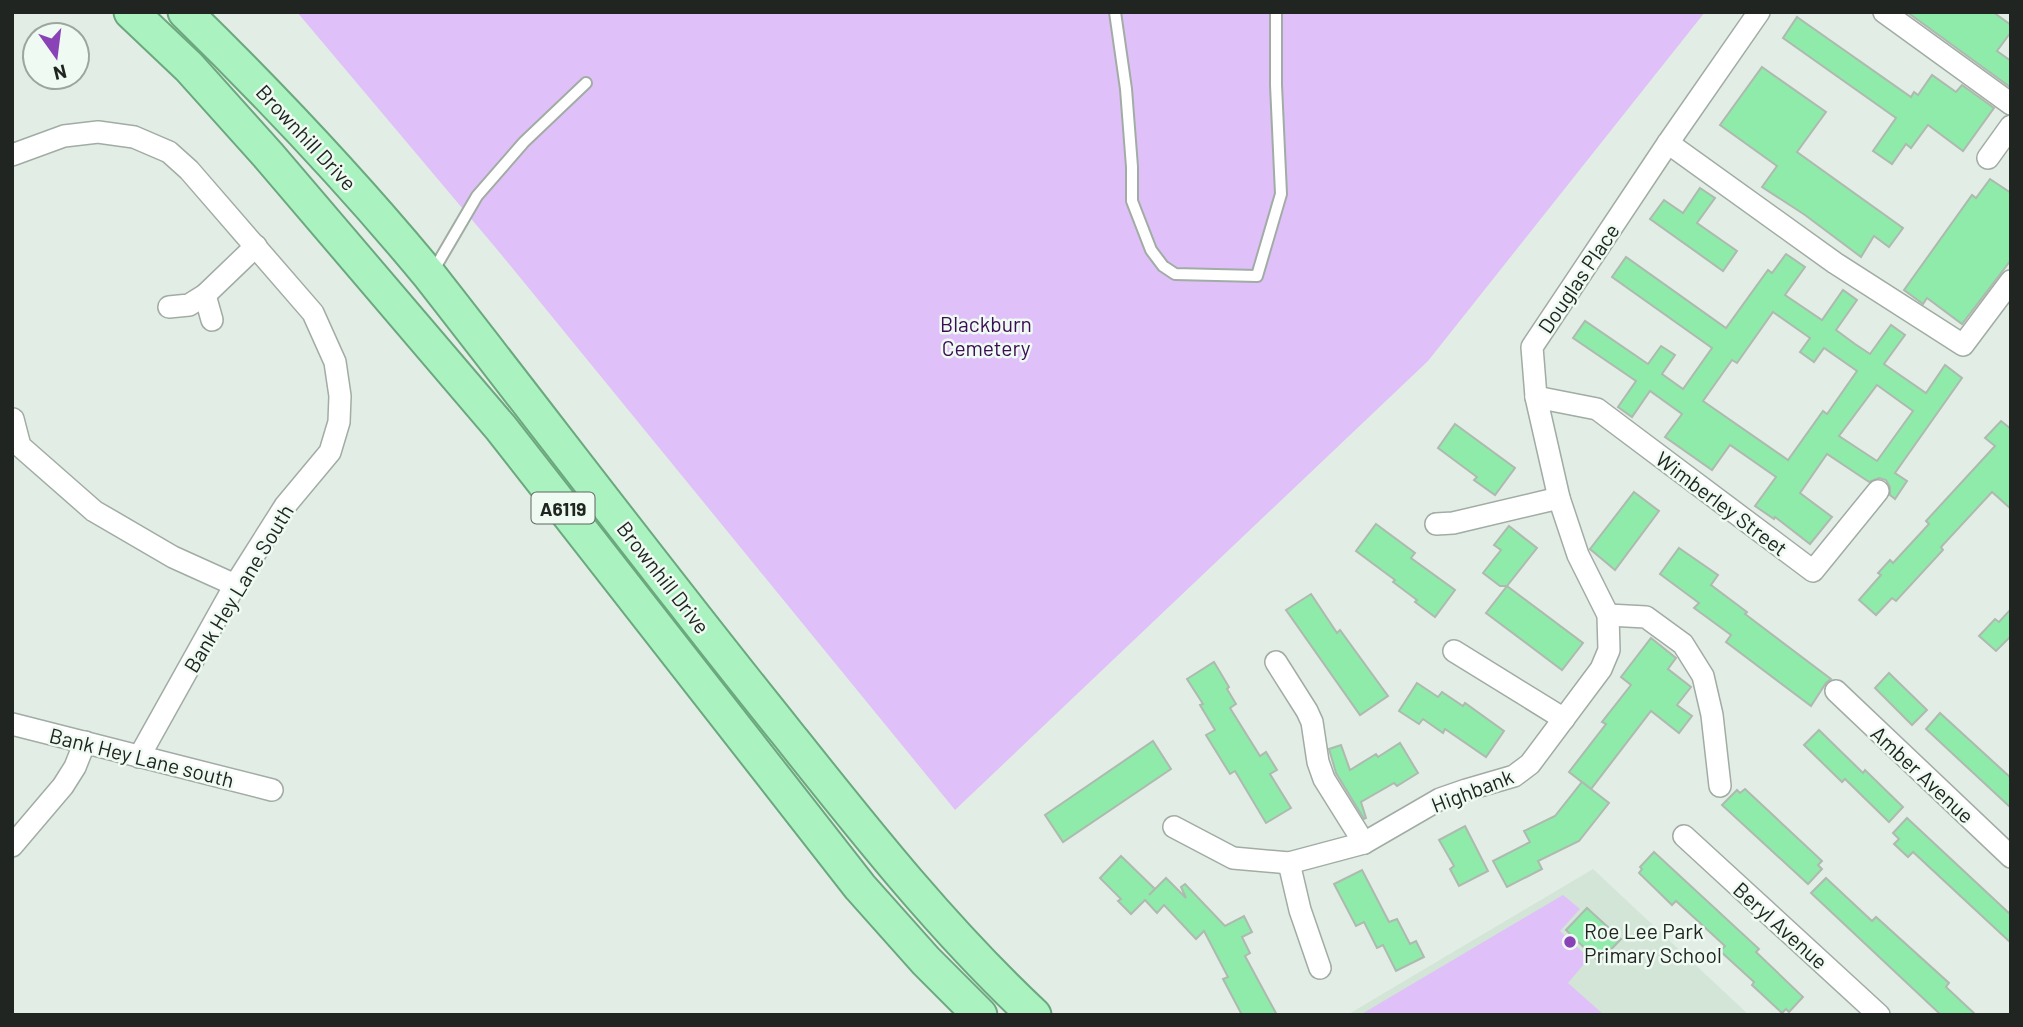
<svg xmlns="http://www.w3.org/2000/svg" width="2023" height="1027" font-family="Barlow,sans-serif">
  <rect width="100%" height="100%" fill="#e2eee5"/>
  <path fill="#d2e5d7" d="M1593,869L1749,1015H1347Z"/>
  <g fill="#dfc0f8">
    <path d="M297,12H1705L1428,361L955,810L500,253Z"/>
    <path d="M1563,895L1580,909L1560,931L1589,958L1568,983L1604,1015H1360Z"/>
  </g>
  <g fill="#8eebaa" stroke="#aeb9b0" stroke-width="2" fill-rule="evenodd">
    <path d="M1907,12H1993L2011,25V32L1997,51L2011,61V86L2010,87Z"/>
    <path d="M1797,17L1911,97L1914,92L1918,95L1932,75L1956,92L1962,85L1994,108L1963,151L1928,125L1911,148L1906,144L1892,164L1873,151L1896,118L1783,38Z"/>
    <path d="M1762,67L1826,112L1797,152L1903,228L1889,247L1874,236L1861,257L1805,215L1762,187L1777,166L1720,125Z"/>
    <path d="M1990,179L2011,193V260L1962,324L1927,298L1923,304L1904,290L1972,195L1976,198Z"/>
    <path d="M1700,188L1715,198L1697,223L1737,251L1723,271L1650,219L1664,200L1683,213Z"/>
    <path d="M1786,254L1805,267L1785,295L1822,320L1843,290L1857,300L1836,330L1855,344L1870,354L1891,325L1905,335L1884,364L1926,393L1945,365L1962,378L1895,473L1907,481L1895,499L1890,495V487L1886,480L1879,478L1869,482L1827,454L1800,493L1832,517L1810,544L1775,517L1774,519L1755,506L1776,477L1730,445L1712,470L1665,437L1682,414L1650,391L1632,417L1618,407L1636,381L1573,338L1585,321L1648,364L1661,346L1675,355L1662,374L1683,389L1712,348L1612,277L1626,257L1726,328L1768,270L1772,273ZM1773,312L1810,338L1800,352L1814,362L1824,348L1857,371L1827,414L1823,411L1788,460L1703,401L1732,360L1737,363ZM1877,385L1913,411L1877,461L1839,436Z"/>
    <path d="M2001,421L2011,429V509L1992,492L1941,547L1943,550L1896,601L1892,598L1876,615L1859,600L1881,575L1878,573L1890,560L1893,563L1929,524L1926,521L1995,446L1985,438Z"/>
    <path d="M1455,424L1515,468L1495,495L1474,480L1477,477L1438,448Z"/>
    <path d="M1634,492L1659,511L1615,570L1590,549Z"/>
    <path d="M1376,524L1415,553L1411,558L1455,590L1435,617L1415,602L1417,600L1393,582L1395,580L1356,551Z"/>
    <path d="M1509,526L1537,548L1507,586L1583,643L1562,670L1486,613L1507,586H1500L1483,573L1501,550L1494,545Z"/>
    <path d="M1679,548L1718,575L1711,585L1747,612L1745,614L1831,679L1826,683L1811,706L1726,642L1731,635L1694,608L1699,603L1660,574Z"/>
    <path d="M1311,594L1337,633L1340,630L1388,696L1360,715L1286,610Z"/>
    <path d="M2011,609V636L1996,651L1979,636L1995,619L1999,622Z"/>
    <path d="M1651,638L1676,658L1668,669L1691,687L1677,705L1692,716L1679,733L1651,711L1591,789L1569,772L1606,724L1602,722L1631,685L1621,677Z"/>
    <path d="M1214,662L1229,687L1227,689L1236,704L1230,708L1260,756L1266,752L1277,770L1270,774L1291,808L1266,823L1235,771L1230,774L1206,735L1215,730L1200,705L1203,704L1187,679Z"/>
    <path d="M1889,673L1927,710L1912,725L1875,688Z"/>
    <path d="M1417,683L1438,697L1442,692L1463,706L1465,703L1504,731L1486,757L1445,729L1443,733L1423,719L1419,724L1399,711Z"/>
    <path d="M1940,713L2011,778V808L1926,729Z"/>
    <path d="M1819,730L1863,773L1865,770L1903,807L1889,822L1845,779L1842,782L1804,745Z"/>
    <path d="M1153,741L1171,769L1063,842L1045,815Z"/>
    <path d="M1400,743L1418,773L1397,786L1394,783L1361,802L1366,818L1364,819L1336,773L1329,749L1341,745L1350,770L1376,754L1378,757Z"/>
    <path d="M1582,782L1609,803L1579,841L1538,861L1542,869L1507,887L1493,861L1530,842L1524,831L1555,816Z"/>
    <path d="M1745,789L1822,861L1818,865L1822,869L1808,884L1722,805L1737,790L1740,793Z"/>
    <path d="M1907,818L2011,915V943L1913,852L1908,857L1894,844L1899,839L1893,833Z"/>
    <path d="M1465,826L1488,871L1459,886L1450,869L1454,866L1439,840Z"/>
    <path d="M1654,852L1759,949L1756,952L1803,997L1789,1012L1786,1009L1782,1013L1752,985L1754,982L1720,951L1725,946L1676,901L1672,905L1639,873L1642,869L1640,867Z"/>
    <path d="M1121,856L1155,889L1149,895L1166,878L1186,898L1181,887L1185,884L1225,926L1244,916L1252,932L1242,937L1250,953L1245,956L1277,1015H1242L1223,979L1228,977L1204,931L1196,939L1164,905L1157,913L1145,900L1131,914L1118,901L1121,899L1100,878Z"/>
    <path d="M1362,870L1389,922L1397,919L1410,944L1416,941L1424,957L1396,971L1383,945L1377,948L1364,922L1356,926L1334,884Z"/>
    <path d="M1826,878L1872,921L1876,917L1949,983L1946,987L1976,1015H1941L1811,893Z"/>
    <path d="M1587,908L1621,939L1599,962L1566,930Z"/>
  </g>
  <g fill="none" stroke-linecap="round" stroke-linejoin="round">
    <defs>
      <g id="service">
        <path d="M1115,12L1126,89L1132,167V201L1151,250L1163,266L1175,274L1257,276L1281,194L1276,85V12"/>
        <path d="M432,273L477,196L524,142L586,83"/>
      </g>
      <g id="minor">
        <path d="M1884,12L2011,104"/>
        <path d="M1668,143L1835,263L1963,345L2011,281"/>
        <path d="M12,155L64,136L98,132L134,137L169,152L189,170L313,313L335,362L340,396L339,422L330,452L285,506L235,585L139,757"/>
        <path d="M1988,158L2011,126"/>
        <path d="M205,295L212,320"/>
        <path d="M169,307L189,305L205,295L256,246"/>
        <path d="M1536,397L1597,409L1813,571L1878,491"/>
        <path d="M13,419L20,446L94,511L173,557L235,585"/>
        <path d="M1436,524L1453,523L1559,498"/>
        <path d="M1608,615L1646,617L1683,644L1703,676L1712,715L1720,786"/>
        <path d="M1454,651L1564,719"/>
        <path d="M1276,662L1307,711L1312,722L1318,762L1324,779L1364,843"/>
        <path d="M1836,691L2011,857"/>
        <path d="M12,724L272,790"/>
        <path d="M1174,827L1233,858L1289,863L1364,843L1440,799L1466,790L1514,776L1530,764L1601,669L1609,650L1608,615L1578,555L1559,498L1536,397L1532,347L1668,143L1759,12"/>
        <path d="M1684,836L1879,1015"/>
        <path d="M12,846L63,786L75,767L85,742"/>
        <path d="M1289,863L1300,910L1320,968"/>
      </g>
      <g id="trunk">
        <path d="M131,12L189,67L268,155L501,428L860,887L926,961L980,1015"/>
        <path d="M185,12C271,96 354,184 430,276C549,428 665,582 786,732C864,830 942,929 1034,1015"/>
      </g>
    </defs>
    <use href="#service" stroke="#a1aca4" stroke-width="14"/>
    <use href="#minor" stroke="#a1aca4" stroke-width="24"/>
    <use href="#trunk" stroke="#6ca87e" stroke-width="37"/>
    <use href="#service" stroke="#fff" stroke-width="10"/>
    <use href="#minor" stroke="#fff" stroke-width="21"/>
    <use href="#trunk" stroke="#aaf2c0" stroke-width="33"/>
  </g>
  <circle fill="#8943b6" stroke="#effbf2" stroke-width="2.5" cx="1570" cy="942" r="7"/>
  <g text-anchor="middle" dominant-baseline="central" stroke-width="5" stroke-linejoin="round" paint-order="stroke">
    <rect fill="#effbf2" stroke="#5f6560" stroke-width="2" x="531.5" y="492.5" width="63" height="31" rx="5"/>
    <g font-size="19" font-weight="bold" fill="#212522">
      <text x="563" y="508">A6119</text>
    </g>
    <g font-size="21" fill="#212522" stroke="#effbf2">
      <text transform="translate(307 137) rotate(47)">Brownhill Drive</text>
      <text transform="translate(1578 278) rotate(-56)">Douglas Place</text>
      <text transform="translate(1722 503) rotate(37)">Wimberley Street</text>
      <text transform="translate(664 577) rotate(52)">Brownhill Drive</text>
      <text transform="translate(238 588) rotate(-59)">Bank Hey Lane South</text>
      <text transform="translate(142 757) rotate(14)">Bank Hey Lane south</text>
      <text transform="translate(1923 774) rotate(43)">Amber Avenue</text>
      <text transform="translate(1472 790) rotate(-21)">Highbank</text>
      <text transform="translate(1781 925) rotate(42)">Beryl Avenue</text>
    </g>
    <g font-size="21" fill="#3c0b56" stroke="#effbf2">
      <text x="986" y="323">Blackburn<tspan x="986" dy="24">Cemetery</tspan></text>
    </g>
    <g font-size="21" fill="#212522" stroke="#effbf2" text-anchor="start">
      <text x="1584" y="930">Roe Lee Park<tspan x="1584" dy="24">Primary School</tspan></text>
    </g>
  </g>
  <rect width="2023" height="1027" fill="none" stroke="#212522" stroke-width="28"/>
  <g transform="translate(56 56) rotate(166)"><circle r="33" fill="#effbf2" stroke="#9da59f" stroke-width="2"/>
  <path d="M0-5L12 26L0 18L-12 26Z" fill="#8943b6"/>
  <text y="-10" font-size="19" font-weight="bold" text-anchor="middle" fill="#212522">N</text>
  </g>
</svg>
